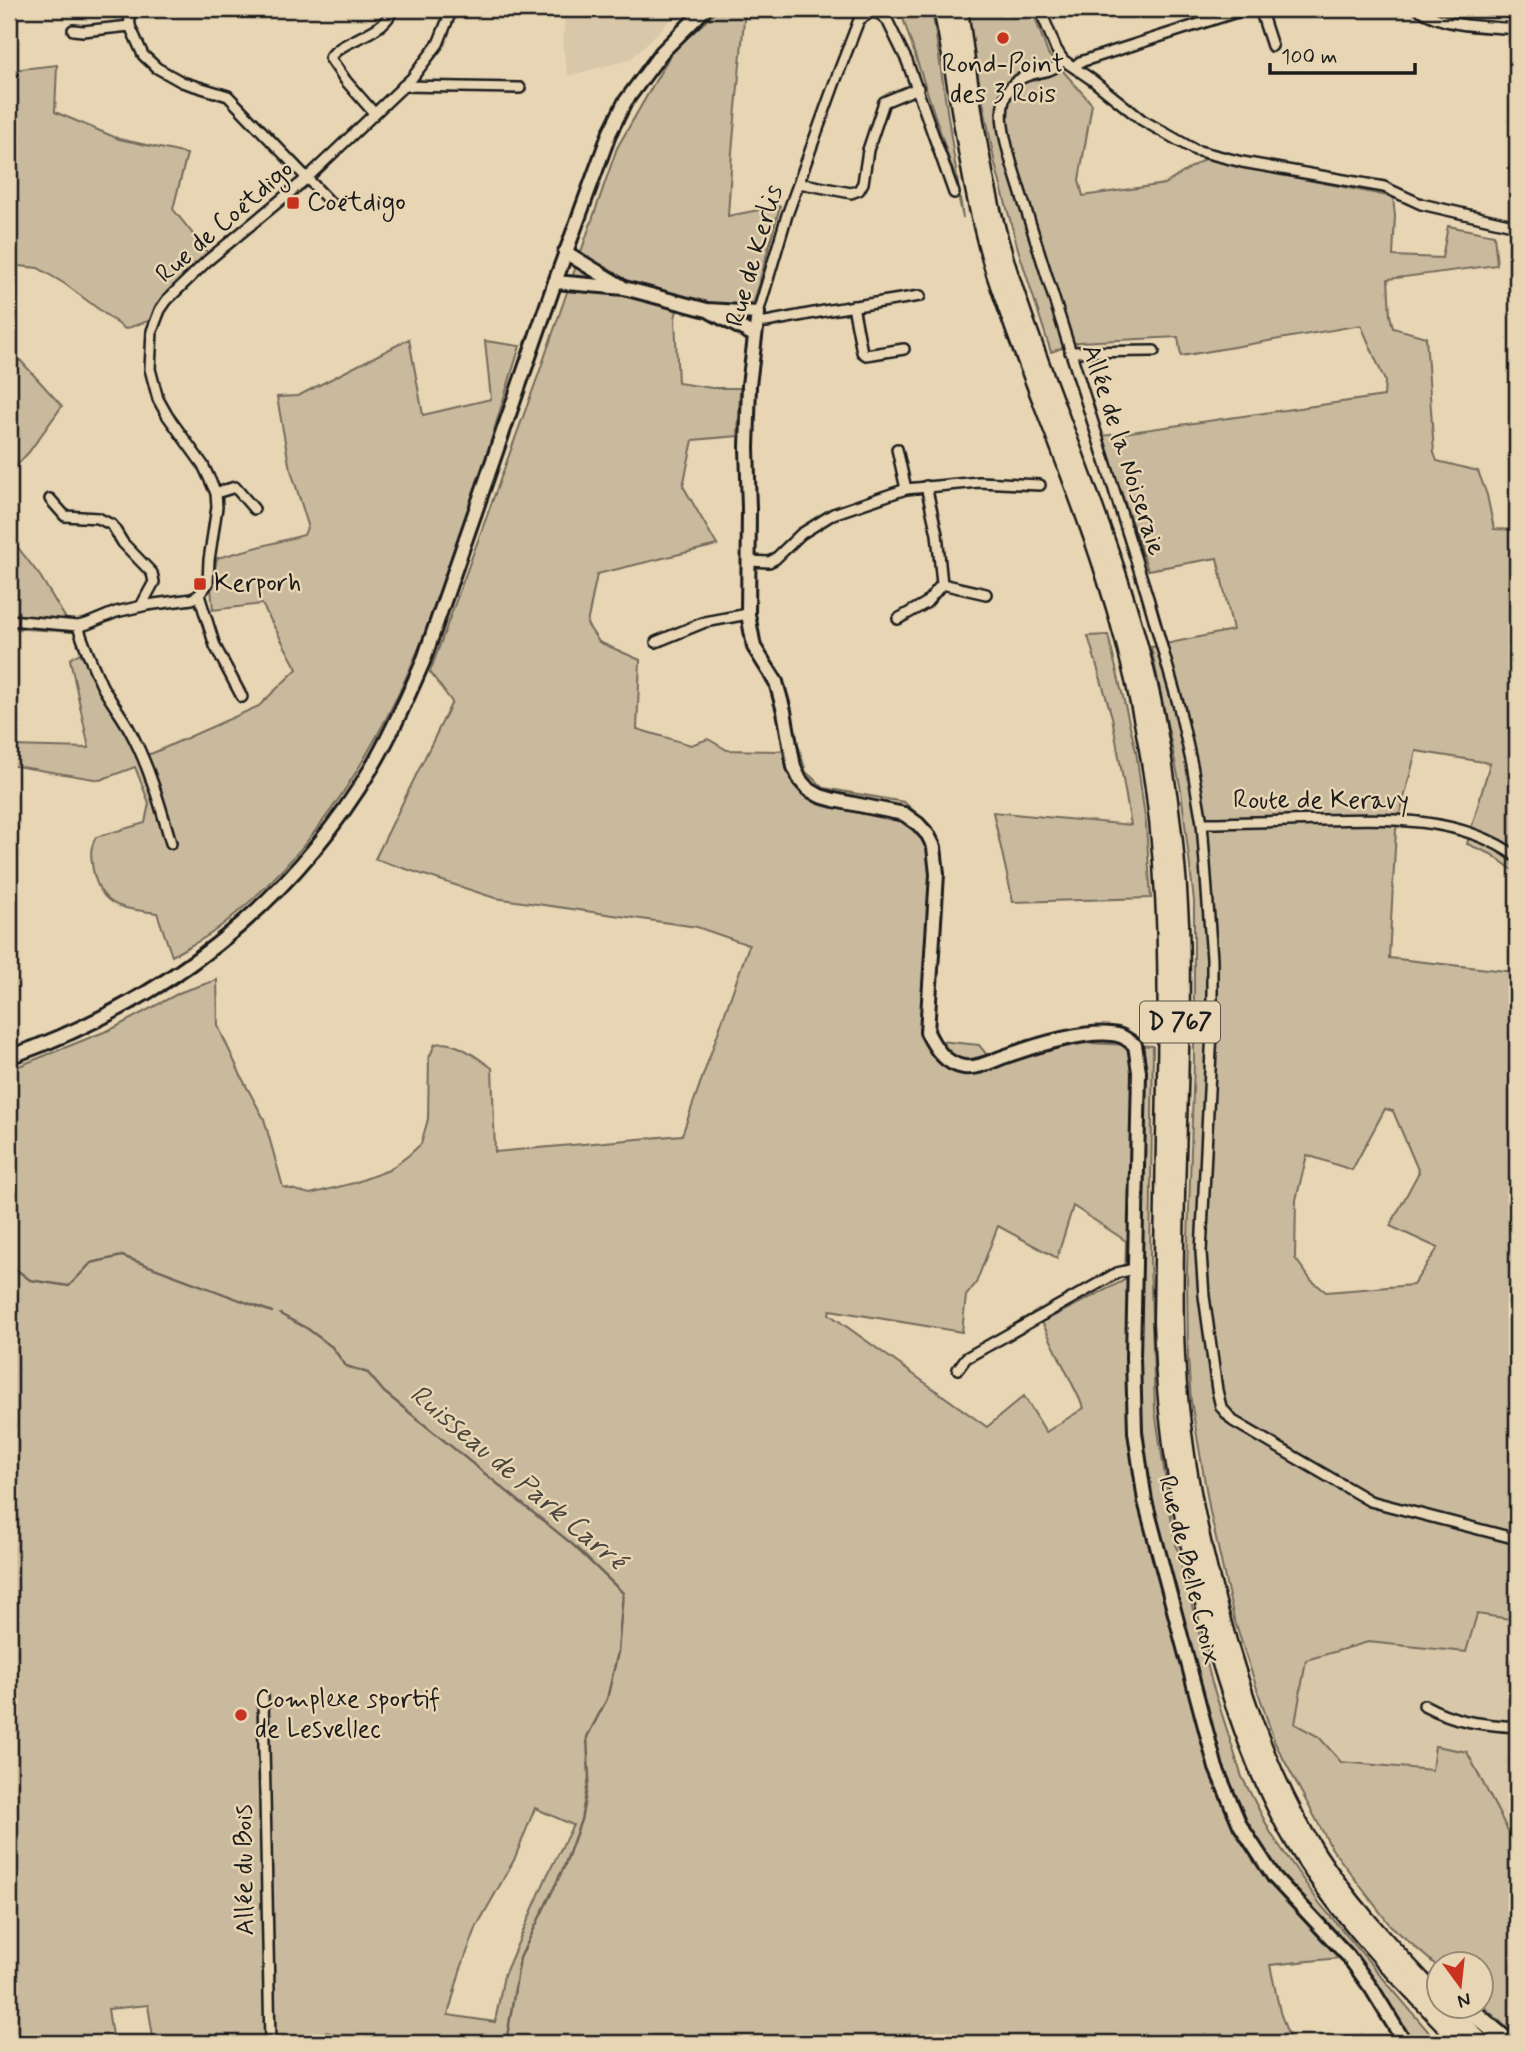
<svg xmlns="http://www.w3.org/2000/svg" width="1526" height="2052" font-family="Mynerve,sans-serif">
  <rect width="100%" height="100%" fill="#e7d5b3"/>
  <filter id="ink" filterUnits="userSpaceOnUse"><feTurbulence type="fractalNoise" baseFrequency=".0143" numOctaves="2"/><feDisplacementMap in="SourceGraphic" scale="14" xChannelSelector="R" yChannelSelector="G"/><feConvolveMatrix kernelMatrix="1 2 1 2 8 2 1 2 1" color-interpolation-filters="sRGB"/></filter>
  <g filter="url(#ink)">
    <g fill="#d8c7a8">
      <path d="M565,9H681L631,59L568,76L563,48Z"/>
      <path d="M1477,1614L1517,1620V1848L1467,1752L1433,1770L1341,1762L1319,1737L1295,1724L1306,1660L1368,1642L1466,1652Z"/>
    </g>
    <g fill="#caba9d" stroke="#736b5c" stroke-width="2" fill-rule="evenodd">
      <path d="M719,9H745L732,152L728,216L780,206L754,302L733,307L680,298L675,318L678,383L712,388H740L738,436L693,440L683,486L717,545L597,574L587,624L599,642L640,660L637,729L691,745L708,739L727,750L776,751L799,748L806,772L824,788L904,802L931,826L941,851V876L933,1025L940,1041L979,1045L995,1065L1046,1050L1088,1043L1153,1046L1150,1259L1155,1410L1174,1536L1212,1683L1242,1777L1272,1835L1320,1904L1438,2043H1411L1351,1952L1339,1958L1270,1965L1280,2012L1291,2043H357L356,2041L327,2032L277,2043H154L148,2005L108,2009L113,2043H9V1070L114,1028L181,992L217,980L218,1026L243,1080L264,1119L283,1187L310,1194L354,1183L389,1170L409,1155L421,1144L428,1119L429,1058L435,1044C455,1039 476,1057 492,1068L495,1152L682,1135L749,945L697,927L495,898L375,859L452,702L430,672L539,373L617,148L672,52ZM1073,1206L1126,1241L1125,1280L1042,1322L1084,1408L1046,1432L1024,1396L987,1427L829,1314L830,1310L962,1332L966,1296L976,1283L998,1226L1057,1258ZM535,1808L573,1825L547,1876L504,1975L495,2022L448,2015L460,1971L477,1926L514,1860Z"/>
      <path d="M900,9H932L963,218L953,171Z"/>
      <path d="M967,9H1032L1048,54L1092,104L1079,180L1083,196L1165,184L1204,159L1393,197L1395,216L1393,256L1442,258L1448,226L1494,235L1497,265L1388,279L1390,315L1393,328L1426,337L1434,453L1437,461L1478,471L1487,495L1494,529L1517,530V873L1491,854L1467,844L1490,763L1416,751L1396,830L1389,958L1514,972L1515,1049L1517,1050V1620L1477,1614L1466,1652L1368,1642L1306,1660L1295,1724L1319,1737L1341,1762L1432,1770L1435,1746L1467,1752L1517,1848V2037L1481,2004L1480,1965H1438V1967L1390,1925L1332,1849L1275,1743L1234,1619L1210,1512L1191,1401L1188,1358L1187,1270L1194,1060V901L1181,790L1151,647L1233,630L1217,558L1148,570L1102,436L1384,396L1385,381L1361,325L1181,356L1178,337L1079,342L1051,352L1018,249L995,164L969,29ZM1385,1109L1393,1111L1419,1172L1390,1226L1438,1248L1413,1285L1326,1292L1311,1280L1295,1258L1296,1200L1307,1155L1352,1170Z"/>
      <path d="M9,38L12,70L57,65L55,112L119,139L187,154L173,209L208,253L161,303L151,320L125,329L65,284L38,268L9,265Z"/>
      <path d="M409,339L423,415L491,399L485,341L520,346C454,555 399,793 213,932C201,941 185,948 172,956L157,913C123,908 101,909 93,870C91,856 89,850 96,837L145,823L149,803L135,767L100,780L9,765V746L89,748L70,659L80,653L138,757L153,753L259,706L297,669L262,604L213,610L211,588L217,558L304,535L308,525L289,464L277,397L298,396Z"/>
      <path d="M20,360L62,406L29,452L9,474V368Z"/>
      <path d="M9,536L40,576L74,632L9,628Z"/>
      <path d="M1108,635L1136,751L1146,825L1151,898L1013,902L993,812L1131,825L1112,717L1088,636Z"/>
    </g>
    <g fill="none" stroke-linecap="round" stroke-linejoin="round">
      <g stroke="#6b6357" stroke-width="2.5">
        <path d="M9,1264L30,1280L69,1286L91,1263L122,1256L272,1312"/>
        <path d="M280,1314L308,1329L332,1347L346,1366L368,1373L384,1392L572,1544L623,1593L618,1652L607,1699L587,1737L589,1778L581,1820L564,1867L520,1958L506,2043"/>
      </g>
      <defs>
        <g id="minor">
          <path d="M129,9L130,26L143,55L157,68L182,82L228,96L331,203"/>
          <path d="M1040,9L1056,49L1063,60L1091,79L1142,120L1195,150L1242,162L1384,187L1421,204L1517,226"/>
          <path d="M1260,9L1272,46"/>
          <path d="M1418,9C1447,28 1484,26 1517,29"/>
          <path d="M73,30L83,31L130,26"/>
          <path d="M1063,60C1052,74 1039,70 1024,77C990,92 1004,137 1012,165L1148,598L1179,707L1192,765L1202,823L1212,959V1030L1201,1252L1204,1296L1217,1390L1221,1407L1233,1421L1370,1501L1517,1539"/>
          <path d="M1074,67L1080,62L1246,9"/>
          <path d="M403,86L520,88"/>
          <path d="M374,113L346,81L330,58C340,40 380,36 391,13"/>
          <path d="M799,183L851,193L859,190L863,183L868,150L884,102L918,88"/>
          <path d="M853,306L862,352L866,355L904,349"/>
          <path d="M758,313L787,215L836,79L859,20L871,12L880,14L887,20L907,61L954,193"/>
          <path d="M757,322H766L830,310L920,296"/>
          <path d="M1070,352L1154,351"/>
          <path d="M897,449L906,489"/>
          <path d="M216,493L235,487L254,509"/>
          <path d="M50,499L65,516L98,518L112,525L123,543L152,573L154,582L141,606"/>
          <path d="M749,561L769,562L775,559L801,534L833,514L906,489L979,482L1040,485"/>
          <path d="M942,584L986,594"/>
          <path d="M199,595L215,646L242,697"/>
          <path d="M898,619L926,603L942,584L937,534L926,486"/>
          <path d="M9,620L78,626L87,624L116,612L147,605L192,599L199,595L208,583L209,560L217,507L216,493L203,465L167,415L158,399L150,369L152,331L160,310L167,300L207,261L306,179L412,78L438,44L452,9"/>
          <path d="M78,626C84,646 93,666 102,686C110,700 120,713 128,727C148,763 160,804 171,843"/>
          <path d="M656,642L705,622L748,614"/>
          <path d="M1202,823C1242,823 1281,821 1320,820C1386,818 1462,816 1517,857"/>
          <path d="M958,1369L966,1358L1117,1273L1134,1269"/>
          <path d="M263,1696L270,2043"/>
          <path d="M1424,1705C1457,1723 1481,1724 1517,1727"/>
        </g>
        <g id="tertiary">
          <path d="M565,252L621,286"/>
          <path d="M555,282L624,288L707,310L758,313L749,385L747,448L749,508L748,614L754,647L776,682L784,711L794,767L800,780L808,789L820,796L834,800L904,814L918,824L928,835L934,847L937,874L927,1032C935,1048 945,1064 964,1067C978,1069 994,1060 1006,1056C1034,1046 1093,1027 1121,1036C1126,1038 1130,1042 1135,1045L1139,1072L1133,1358L1135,1432L1145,1501L1216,1768L1240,1825L1274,1877L1348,1956L1372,1989L1405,2043"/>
          <path d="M711,312L754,335"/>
        </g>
        <path id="secondary" d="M9,1057C162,1003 288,908 372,767C392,733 407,698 423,662L555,282L610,132L625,102L662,52L705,9"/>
        <g id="trunk">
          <path d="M942,9C961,97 968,187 995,273C1028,374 1072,471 1104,572C1120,621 1133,671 1143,722C1167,840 1168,959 1166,1079C1164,1160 1163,1241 1162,1322C1166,1442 1185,1545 1220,1660C1241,1729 1265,1797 1305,1859C1349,1927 1407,1985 1462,2043"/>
          <path d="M959,9C971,99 982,189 1010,276C1057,423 1125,562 1155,714C1168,783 1177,853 1180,923C1184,1059 1172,1196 1175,1332C1178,1441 1199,1547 1231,1652C1252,1722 1277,1791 1317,1854C1351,1907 1395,1952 1438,1998"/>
          <path d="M1447,2007L1482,2043"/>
          <path d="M1467,2007L1509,2043"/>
        </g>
      </defs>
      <use href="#minor" stroke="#1c1c1c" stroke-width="14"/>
      <use href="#tertiary" stroke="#1c1c1c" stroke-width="18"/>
      <use href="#secondary" stroke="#1c1c1c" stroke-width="18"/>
      <use href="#trunk" stroke="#1c1c1c" stroke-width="21"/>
      <use href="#minor" stroke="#e7d5b3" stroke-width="9"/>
      <use href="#tertiary" stroke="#e7d5b3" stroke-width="12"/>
      <use href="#secondary" stroke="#e7d5b3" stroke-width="12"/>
      <use href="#trunk" stroke="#e7d5b3" stroke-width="16"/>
    </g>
  </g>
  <g fill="#c8321e" stroke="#e7d5b3" stroke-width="2.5">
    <circle cx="1003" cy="38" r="7"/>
    <rect x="286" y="196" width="14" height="14" rx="3.5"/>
    <rect x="193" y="577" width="14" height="14" rx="3.5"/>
    <circle cx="241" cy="1715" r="7"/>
  </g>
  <g text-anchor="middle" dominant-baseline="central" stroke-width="5" stroke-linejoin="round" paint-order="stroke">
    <rect fill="#e7d5b3" stroke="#595449" stroke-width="2" x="1140" y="1001.5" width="80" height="41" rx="5"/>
    <g font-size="24" font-weight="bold" fill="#1c1c1c">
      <text x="1180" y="1022">D 767</text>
    </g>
    <g font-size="26" fill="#1c1c1c" stroke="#e7d5b3" text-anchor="start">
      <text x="1003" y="65" text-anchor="middle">Rond-Point<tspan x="1003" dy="30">des 3 Rois</tspan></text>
      <text x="307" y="203">Coëtdigo</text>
      <text x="214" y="584">Kerporh</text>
      <text x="255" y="1700">Complexe sportif<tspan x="255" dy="30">de Lesvellec</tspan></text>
    </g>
    <g font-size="26" fill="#1c1c1c" stroke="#e7d5b3">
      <text transform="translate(225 222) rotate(-41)">Rue de Coëtdigo</text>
      <text transform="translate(755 256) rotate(-74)">Rue de Kerlis</text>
      <text transform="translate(1123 450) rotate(72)">Allée de la Noiseraie</text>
      <text x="1321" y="801">Route de Keravy</text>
      <text transform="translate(1189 1570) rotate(76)">Rue de Belle Croix</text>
      <text transform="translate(245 1870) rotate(-91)">Allée du Bois</text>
    </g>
    <g font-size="28" font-style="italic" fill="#4a463e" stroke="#e7d5b3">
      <text transform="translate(517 1478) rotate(40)">Ruisseau de Park Carré</text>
    </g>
  </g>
  <rect width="1526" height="2052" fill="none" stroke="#e7d5b3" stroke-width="35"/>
  <rect x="18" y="18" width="1491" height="2017" fill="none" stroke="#1c1c1c" stroke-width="2.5" filter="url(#ink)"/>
  <g transform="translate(1460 1985) rotate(165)"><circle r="33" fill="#e7d5b3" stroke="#968b77" stroke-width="2"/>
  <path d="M0-5L12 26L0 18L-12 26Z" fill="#c8321e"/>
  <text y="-10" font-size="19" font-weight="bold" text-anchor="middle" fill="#1c1c1c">N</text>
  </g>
  <path d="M1270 63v10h145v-10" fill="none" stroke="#1c1c1c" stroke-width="3.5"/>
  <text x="1281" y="63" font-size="21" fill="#1c1c1c" stroke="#e7d5b3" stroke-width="5" paint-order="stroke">100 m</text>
</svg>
